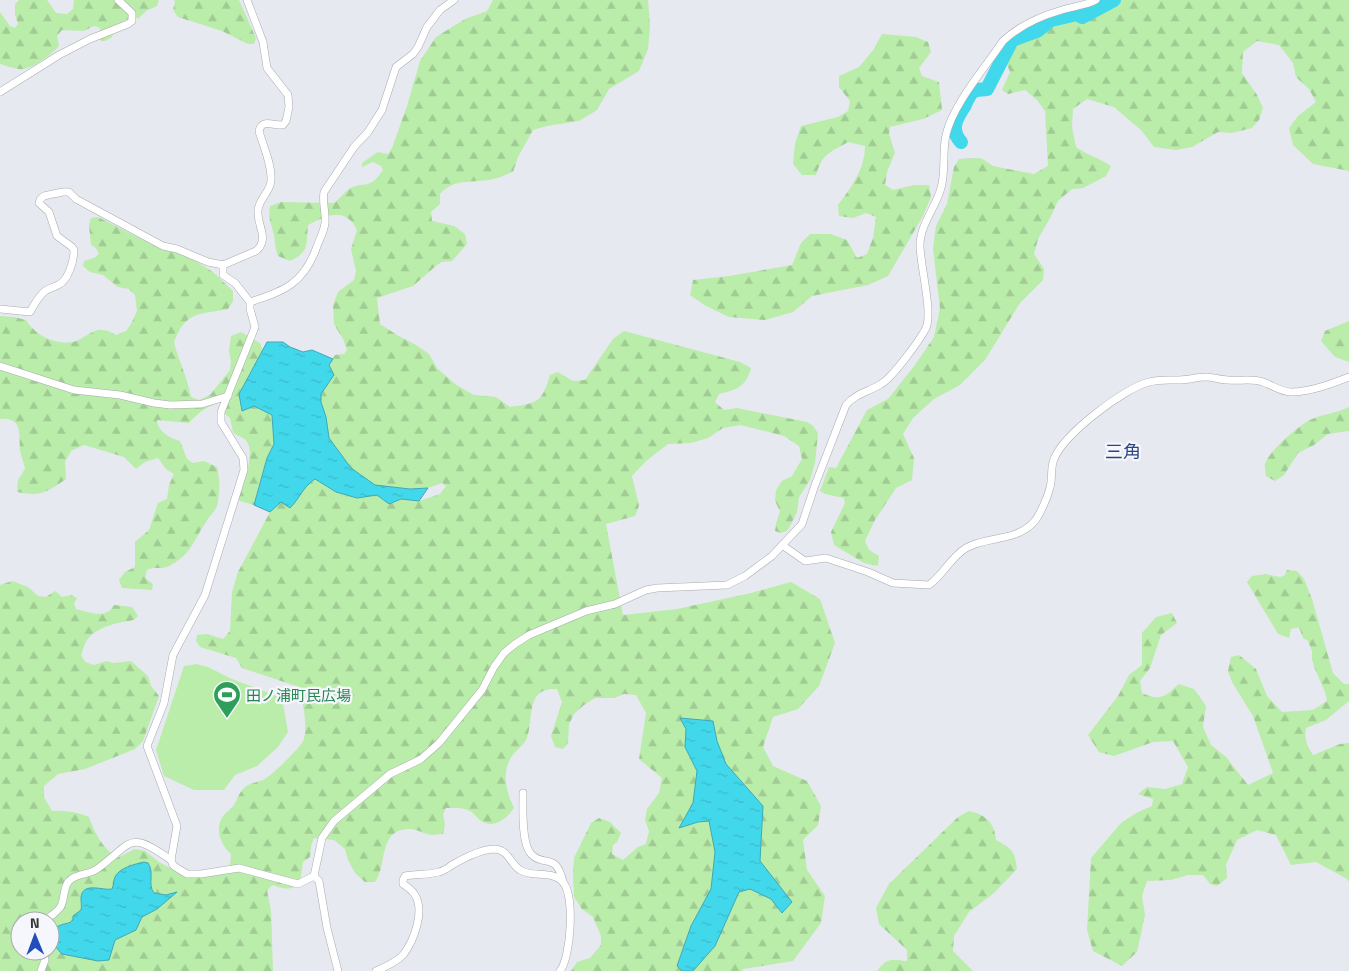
<svg xmlns="http://www.w3.org/2000/svg" width="1349" height="971" font-family="'Titillium Web','Noto Sans JP',sans-serif">
  <defs>
    <pattern id="forest-firs" width="22" height="20" patternUnits="userSpaceOnUse" patternTransform="scale(1.25)"><rect width="22" height="20" fill="#baecaa"/><path d="M5 1l3.5 6h-7zM16 11l3.5 6h-7z" fill="#a0cb93"/></pattern>
    <pattern id="water-ripples" width="26" height="14" patternUnits="userSpaceOnUse" patternTransform="scale(1.25)"><rect width="26" height="14" fill="#42d8eb"/><path d="M2 4q2-2 4 0t4 0M15 11q2-2 4 0t4 0" fill="none" stroke="#3abaca"/></pattern>
  </defs>
  <rect width="100%" height="100%" fill="#e7e9f0"/>
  <g fill="url(#forest-firs)" fill-rule="evenodd">
    <path d="M19,0H47L56,13L67,14L73,9L74,0H159L157,6L146,11L139,18L125,20L120,24L111,38L105,41L99,40L100,28L94,26L84,31L62,30L57,36L59,46C51,55 36,66 24,69C17,70 7,66 0,64V12L10,26L15,28L18,24L15,14V4Z"/>
    <path d="M174,0H239L256,38L254,44H248L222,31L178,17L173,10L175,2Z"/>
    <path d="M493,0H648L650,26L648,49L639,71L609,89L597,110L579,121L547,126L533,130L518,157L513,172C506,174 500,178 493,179C473,184 455,177 440,194V204L431,212L432,221L454,226L465,234L467,244L452,261L442,262L437,265L413,286L377,298L380,324L397,335L416,345L429,354L437,368L455,384L474,395L496,397L510,407C537,403 542,403 550,375L558,372L573,381L585,380L613,339L624,331L740,362L751,368C746,387 736,390 719,394L715,402L724,410L737,408L807,422L813,426L818,433L815,463L810,480L799,497L797,512L791,524L787,531L781,533L775,531L776,524L780,511L775,501L776,490L782,481L792,476L802,459L799,446L784,436L741,425L723,428L708,438L691,443L668,444L646,461L632,476L639,506L635,516L606,524L623,615L677,609L751,593L791,582L820,599L835,643L819,686L798,709L773,717L763,747L773,766L807,781L821,806L818,825L803,840L807,870L825,896L821,923L793,961L743,969L742,971H571L577,962L590,958L601,945V936L593,917L582,909L574,897L573,875L574,858L591,823L599,818L610,822L621,833L617,842L613,845L612,854L623,860L638,847L646,844L649,831L645,820L647,809L659,793L662,778L639,759L646,713L636,695L624,694L614,698H595L584,705L574,714L569,724L568,743L563,749L555,747L551,736L562,702L557,689C525,687 534,718 527,738C524,745 516,750 512,756C501,772 506,792 514,808C506,819 495,829 481,821C477,818 474,813 470,811C463,807 453,808 446,808L443,814L445,824L443,834C439,834 435,835 431,835C425,834 418,830 412,829C377,827 388,865 375,882H365L356,874L348,860L345,849L334,840L314,838L311,846L310,857L303,862L300,883C292,891 283,889 273,885L267,890L271,911L273,971H0V585L12,581L28,587L38,596L46,597L55,591L62,597L71,595L77,598L74,604L76,609C90,612 106,620 114,605L132,607L138,616L134,620C119,622 96,627 87,640C84,644 83,651 81,655L85,662L94,665L106,661L114,663L131,661L148,676L151,686L159,696L143,741L135,749L85,769L58,774L44,786V797L52,811C65,810 77,812 89,817C95,834 102,847 117,858L135,849L145,851L159,862L184,876L230,866L231,854C221,845 214,829 223,816C226,812 231,809 234,805C237,800 239,793 244,788C250,782 257,783 265,779C272,775 299,749 303,741C309,728 302,700 299,687L242,668L236,658L200,647L196,641L197,635L207,634L223,639L230,631L232,592L238,572L270,512L280,502H296L304,488L315,479L336,492L357,498L377,495L389,504L401,499L419,501L440,494L446,486L442,483L428,488L410,489L375,485L351,468L329,438L326,417L321,402V394L334,375L328,365L335,355L344,354L347,350L343,339L334,324L333,305L338,292L354,280L356,271L351,249L357,230C355,227 353,222 350,220C338,208 320,219 308,225C306,244 310,252 290,261L278,256C275,248 275,242 274,235C271,222 268,220 270,206L281,202L334,203C339,199 344,193 349,189C364,180 368,192 383,170L381,166L373,162L362,167V163L378,152L388,154L392,148L407,106L420,61L436,37L465,19L487,11ZM20,921H50V951H20Z"/>
    <path d="M1120,0H1349V171L1313,164L1293,145L1289,128L1298,116L1316,102L1309,89L1296,77L1293,63L1279,45L1257,41L1243,52L1242,73L1257,95L1263,108L1259,120L1252,128L1232,133L1218,132L1192,147L1176,150L1154,147L1141,130L1114,107L1087,99L1073,109L1072,127L1076,147C1087,155 1099,158 1111,166L1106,176L1083,188L1072,189L1058,201L1050,218L1038,239L1034,254L1044,269L1043,280L1020,303L985,360L960,385L934,399L913,418L903,434L914,458L912,480L896,488L875,520L865,541L869,550L879,556L878,566L864,563L834,545L831,532L845,503L844,498L825,494L820,491L829,467L836,468L867,410L888,399L915,365L934,337L940,308L933,249L936,226L947,204L954,167L959,159L981,158L993,166L1034,174L1048,166L1045,111L1037,100L1025,90L1008,94L1002,90L1010,72L1005,60L1018,42L1037,36L1051,24L1076,18L1091,20Z"/>
    <path d="M882,34L916,37L928,42L931,52L919,68L922,76L939,82L942,110L923,119L890,127L889,134L895,153L887,172L885,185L893,190L914,185H929L931,197L923,216L888,276L868,285L812,296L793,312L765,320L729,317L706,306L690,295L693,280L729,276L792,265L801,243L810,234H831L847,240L857,258L867,254L873,238L876,217L866,213L853,218L839,216L838,205C851,188 865,169 865,146L848,142C829,153 823,153 816,175H802L793,164L795,144L801,126L838,117L848,111L850,101L839,87V76L859,67L874,49Z"/>
    <path d="M98,217L161,249L186,255L213,272L233,291V301L228,309C200,315 186,310 174,342C178,360 188,378 191,397L199,400L210,395L230,370L231,362L229,351L231,336L241,332L260,343L263,351L250,372L239,394L254,406L272,414L274,444L267,458L254,505L240,501L238,497C243,482 259,448 243,438C240,436 236,435 233,432L230,418L225,414L221,402C207,406 199,412 189,423L157,420C158,432 170,438 180,441L187,459L193,463L204,461L217,467C220,480 220,493 217,506C215,512 209,516 206,522C193,541 192,554 169,566C162,570 154,566 147,570L145,578L153,584L152,590L122,588L119,580L125,572L135,567V542L149,530L158,503L167,499L169,485L174,474L166,469L158,458L145,462L136,469L124,457L84,445L71,451L65,462L66,479C47,492 41,497 17,492L18,480L25,469C24,463 21,456 20,450C19,435 23,417 0,419V316L14,317L26,320C35,335 54,345 73,342C82,340 89,332 98,330C105,329 110,332 116,335L126,331L131,324L137,311L135,295L129,289L118,287L103,275L90,272L83,266L84,261L94,258L99,254L96,248L91,245L89,225L91,218Z"/>
    <path d="M1349,321V362L1335,357L1321,341L1325,331Z"/>
    <path d="M1349,407V431L1328,434L1314,445L1298,453L1284,475L1275,481L1266,476C1266,472 1264,467 1265,464C1268,452 1300,424 1312,419C1324,414 1337,413 1349,407Z"/>
    <path d="M1287,570L1297,571L1304,579L1312,599L1333,673L1344,684H1349V701L1326,720L1306,728C1304,738 1307,746 1313,755L1340,744L1349,743V882L1347,879L1316,862L1291,865L1276,835L1257,830L1237,840L1226,865L1227,878L1217,886L1210,884L1203,875H1188L1171,880L1147,881L1142,896L1145,915L1137,952L1122,966L1093,951L1087,930L1091,858L1121,823L1136,813L1152,806L1153,799L1138,794L1147,787L1165,789L1182,784L1188,767L1173,741L1153,742L1114,756L1099,752L1088,735L1118,696L1129,675L1142,665V633L1156,617L1172,613L1177,623L1161,635L1150,668L1140,681L1142,693C1161,702 1165,696 1179,684L1194,689L1206,706L1203,727L1211,745L1226,757L1248,785L1273,773L1253,716L1232,682L1228,671L1231,657L1239,655L1256,669L1267,696L1282,712L1313,710L1327,701L1325,692L1315,669L1312,660V651L1308,641L1303,638L1299,627L1291,629L1289,638L1278,634L1247,582L1252,576L1265,574L1280,577L1285,575Z"/>
    <path d="M969,811C985,814 995,823 996,840C1012,849 1015,851 1017,869L994,893L969,912L954,936L953,951L973,971H877C888,957 891,960 907,961V950L879,924L876,908L889,884L958,817Z"/>
  </g>
  <path fill="#baecaa" d="M196,664L208,667L232,679L282,698L288,732L278,747L257,766L235,775L224,790H194L164,776L156,750L184,666Z"/>
  <g fill="url(#water-ripples)" stroke="#3fa8b6">
    <path d="M267,342H283L290,347L303,352L312,350L333,359L329,365L334,375L321,394V402L326,417L329,438L351,468L375,485L410,489L428,488L419,501L401,499L389,504L377,495L357,498L336,492L315,479C301,489 301,497 290,508L281,502L270,512L254,505L267,458L274,444L272,415L254,406L242,411L239,394Z"/>
    <path d="M680,718L713,721L717,741L726,764L763,806L760,861L792,902L782,913L771,899L750,889L739,892L715,946L693,971H682L677,966L691,926L711,889L715,852L709,821L698,822L679,828L693,803L697,771L685,747L686,729Z"/>
    <path d="M144,862L148,863C155,873 147,884 154,893L166,895L177,892L157,909L142,917L136,930L115,940L109,960L98,961L62,954C53,945 44,931 61,925C66,923 69,924 73,920V916L81,910C82,906 81,903 81,898C82,881 103,891 112,889C114,885 113,881 115,877C119,868 135,864 144,862Z"/>
  </g>
  <g fill="none" stroke-linecap="round" stroke-linejoin="round">
    <path stroke="#42d8eb" stroke-width="14" d="M961,142C949,129 957,117 965,105C967,100 970,94 974,91C978,89 983,90 987,89L1012,40L1037,31L1051,20L1077,14L1082,17L1114,0"/>
    <defs>
      <g id="street">
        <path d="M0,92L59,55L90,39L128,24L132,21V13L118,0"/>
        <path d="M250,302C284,291 303,284 316,249C319,240 324,232 325,223C326,212 322,202 324,192L354,147L368,132L382,110L396,67L413,54L418,47L427,27L440,10L454,0"/>
        <path d="M0,309L30,312C34,305 38,297 44,292C48,288 53,288 58,285C68,281 74,261 74,250L72,247L57,236L49,212L39,203C40,200 40,198 44,196C48,195 66,191 69,192L76,199L163,246L177,249L208,262L223,265L256,251C270,239 257,226 258,211C258,199 271,192 271,180C272,164 263,146 259,131C262,118 273,126 283,125L286,121L289,107L288,95L267,68L263,42L247,0"/>
        <path d="M0,366L74,390L120,395L154,403L170,405L202,404L228,396"/>
        <path d="M782,545L805,561L826,558L868,572L893,583L929,585C943,575 951,557 966,548C987,536 1014,542 1033,523C1040,516 1050,492 1051,482C1052,474 1051,466 1054,459C1064,434 1123,389 1149,382C1160,379 1169,380 1179,380C1188,380 1197,377 1206,377C1213,377 1221,380 1228,380C1238,381 1249,379 1259,381C1270,383 1279,392 1291,392C1310,392 1331,384 1349,377"/>
        <path d="M523,793C523,807 521,843 531,854C544,868 556,851 563,882"/>
        <path d="M171,860L177,826L147,746L164,703L173,655L205,595L244,470L243,458L221,422V412L255,327L250,309V302L235,283L223,275V265"/>
        <path d="M314,876L322,838L334,821L390,774L421,759L439,743L482,690L494,667L504,653L515,644L529,635L586,611L615,604L646,590L657,588L727,585L745,576L772,556L802,524L815,485L846,405C856,393 869,392 881,384C892,378 920,340 926,328C933,312 920,265 920,245C920,225 936,207 941,188C946,171 942,152 946,135C953,104 985,68 1003,41C1019,26 1041,16 1062,10C1074,6 1085,6 1096,0"/>
        <path d="M314,876L319,881L327,928L338,971"/>
        <path d="M44,921C49,917 58,912 61,906C65,898 63,887 69,881C76,873 89,875 97,869C133,843 127,829 171,860L173,865L177,868L187,874H201L239,868L298,884L314,876"/>
        <path d="M41,971L45,960L44,951"/>
        <path d="M376,971C385,967 395,963 403,955C414,941 425,911 415,895C412,890 408,887 403,884V880L405,876C416,874 428,875 439,872C444,871 448,868 452,865C464,858 482,849 495,849C509,850 510,864 520,870C532,878 553,870 563,882C575,896 571,957 560,971"/>
      </g>
    </defs>
    <use href="#street" stroke="#a8aaaf" stroke-width="8"/>
    <use href="#street" stroke="#fff" stroke-width="7"/>
  </g>
  <defs>
    <symbol id="stadium-pin" viewBox="-11 -11 22 30"><path d="M0 17L-7.5 6A9.5 9.5 0 1 1 7.5 6Z" fill="#2e9e5b" stroke="#f5f7fd"/><path d="M0-5a6.5 5 0 1 0 0 10a6.5 5 0 1 0 0-10ZM-3.5-1.8h7v3.6h-7Z" fill="#fff"/></symbol>
  </defs>
  <g fill-rule="evenodd">
    <use href="#stadium-pin" x="211" y="679" width="32" height="43"/>
  </g>
  <g text-anchor="middle" dominant-baseline="central" stroke-width="4.5" stroke-linejoin="round" paint-order="stroke">
    <g font-size="15" fill="#27864d" stroke="#f5f7fd" text-anchor="start">
      <text x="246" y="695">田ノ浦町民広場</text>
    </g>
    <g font-size="18" fill="#2c477f" stroke="#f5f7fd">
      <text x="1123" y="451">三角</text>
    </g>
  </g>
  <g transform="translate(35 936) rotate(359)"><circle r="24" fill="#f5f7fd" stroke="#a9aaaf"/>
  <path d="M0-4L9 19L0 12L-9 19Z" fill="#204ebc"/>
  <text y="-8" font-size="14" font-weight="bold" text-anchor="middle" fill="#37373a">N</text>
  </g>
</svg>
